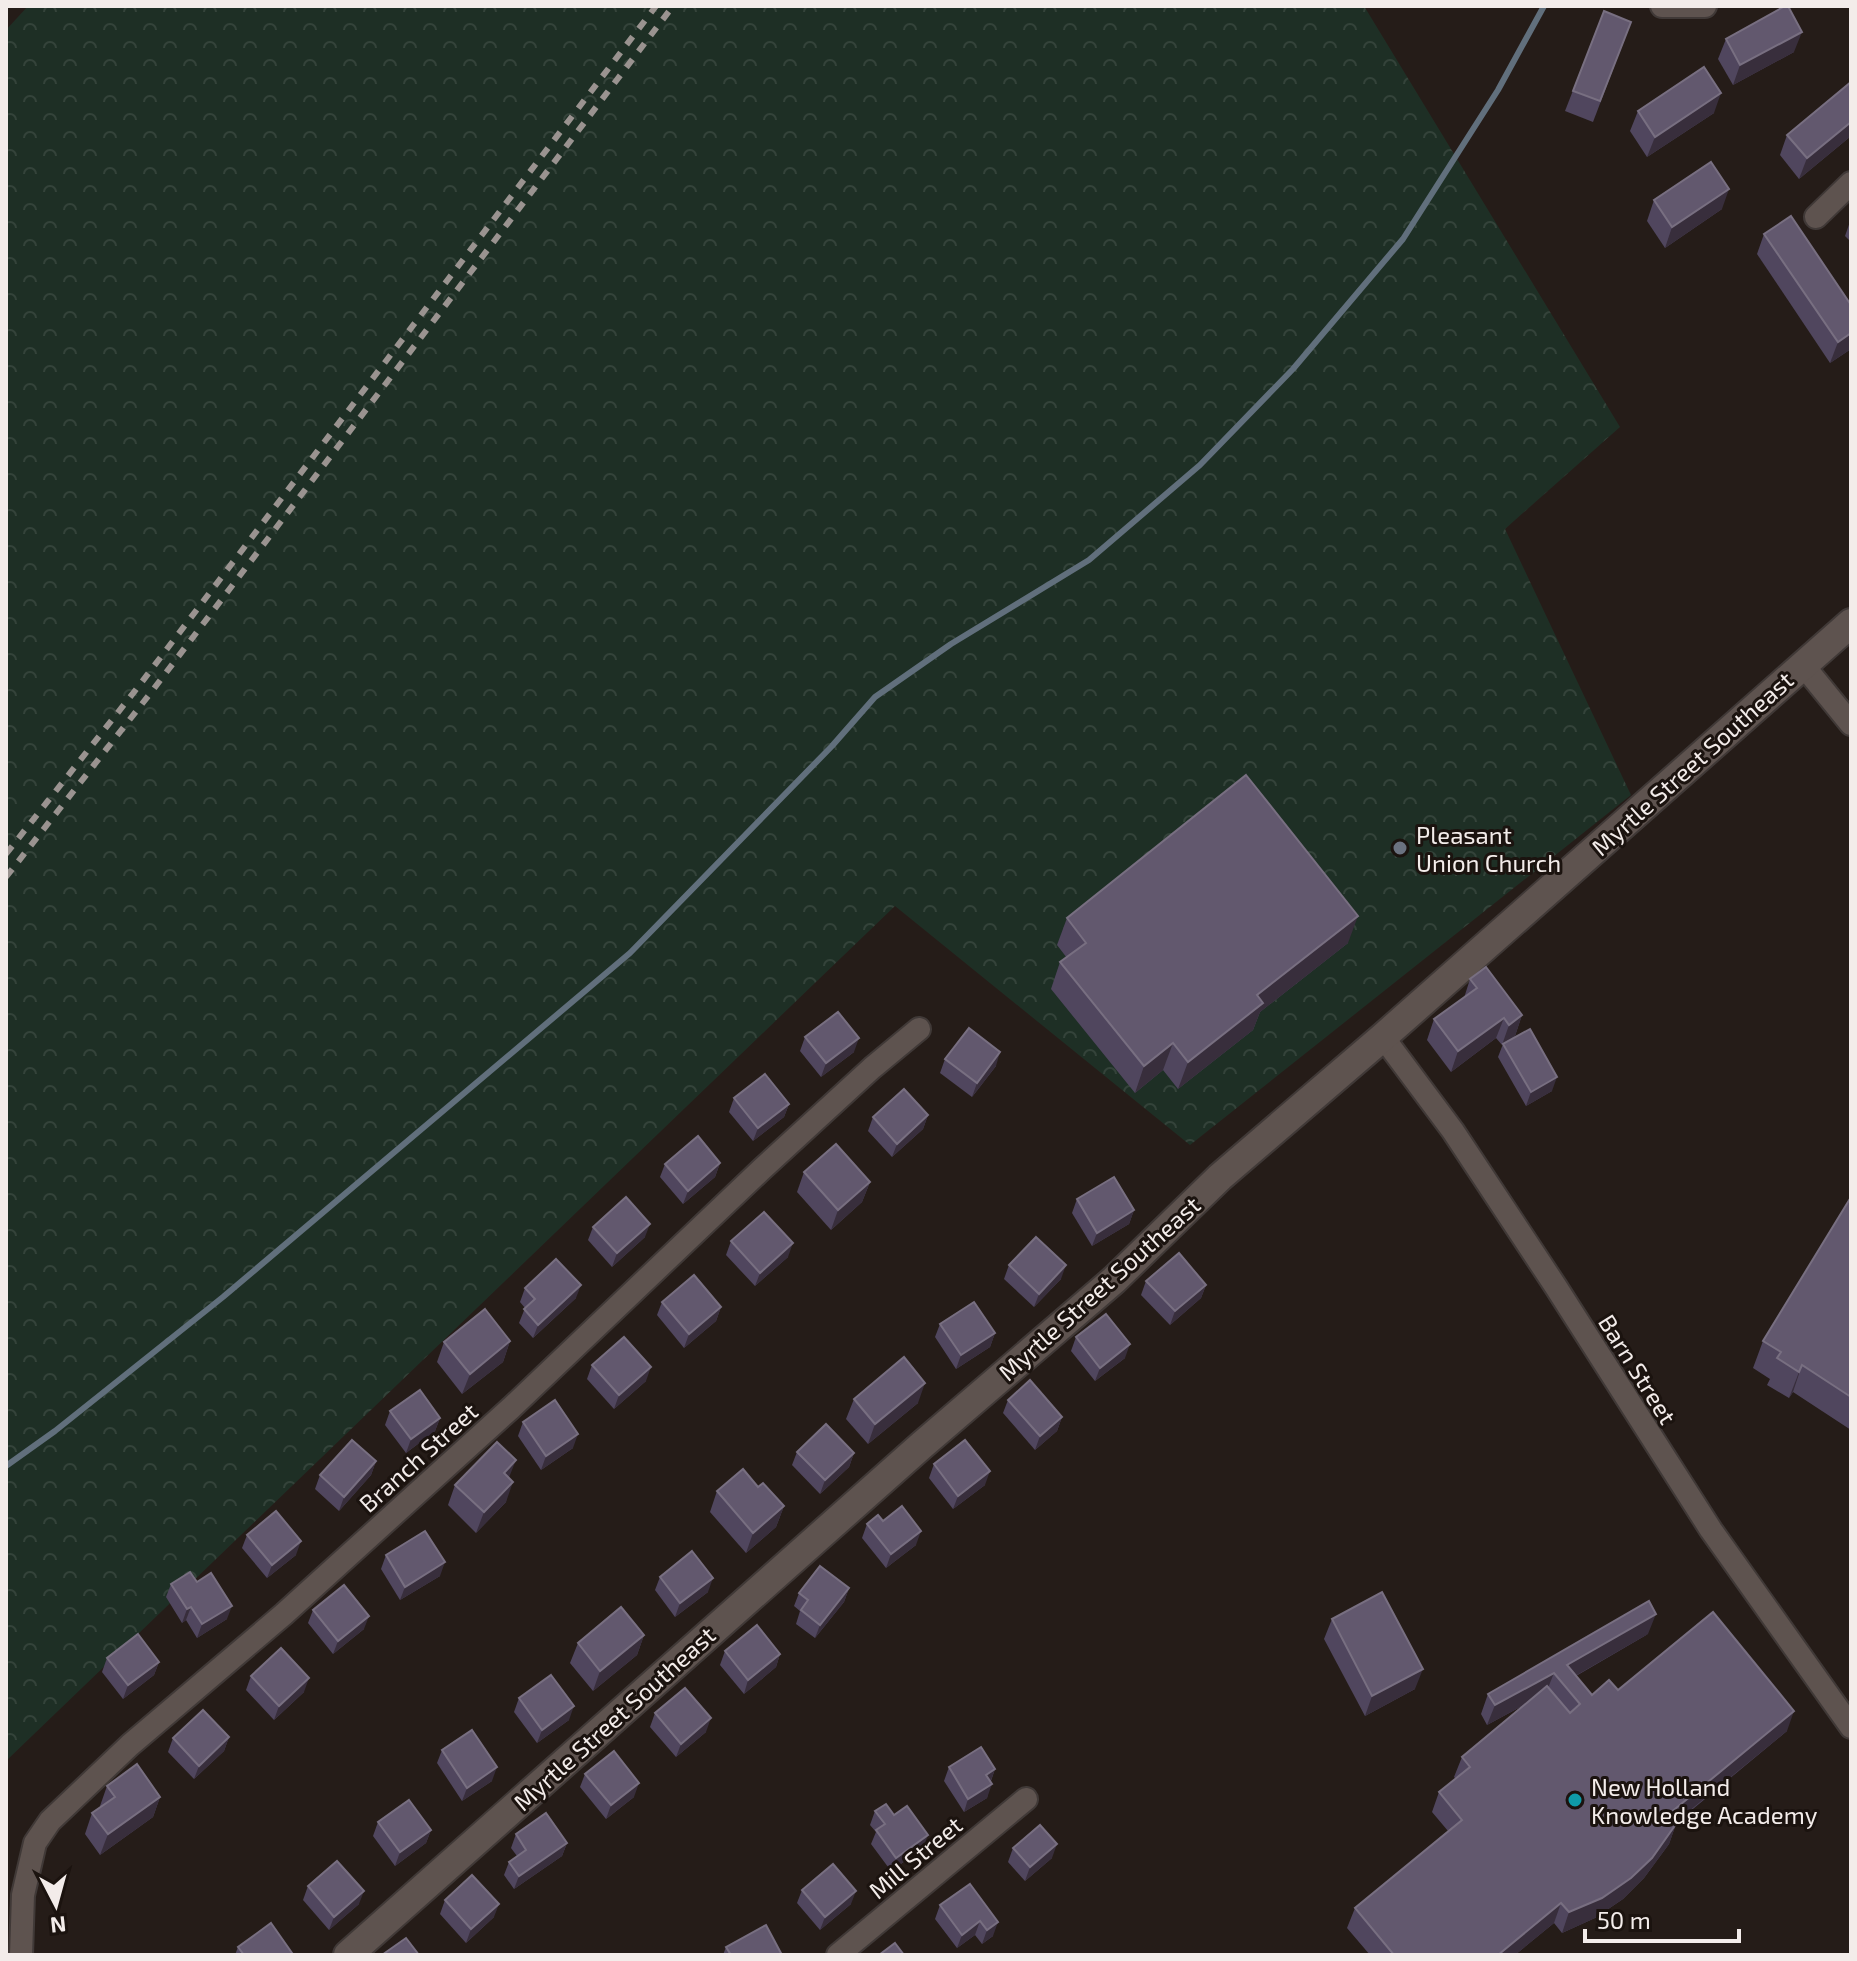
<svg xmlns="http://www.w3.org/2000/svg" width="1857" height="1961" font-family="'Exo 2',sans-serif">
  <defs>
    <pattern id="forest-crowns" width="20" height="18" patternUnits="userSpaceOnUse" patternTransform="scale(2)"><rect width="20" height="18" fill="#1e2f25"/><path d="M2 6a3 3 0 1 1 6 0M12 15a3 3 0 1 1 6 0" fill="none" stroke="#34433a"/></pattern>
  </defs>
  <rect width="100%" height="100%" fill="#251c18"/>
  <path fill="url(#forest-crowns)" d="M28,6H1364L1620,427L1505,529L1631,795L1190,1145L895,906L6,1761V30Z"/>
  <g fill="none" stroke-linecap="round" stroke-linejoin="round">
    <path stroke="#616f7c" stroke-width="6" d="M6,1466L55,1431L223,1297L630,953L832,746L875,697L951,644L1089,560L1200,465L1293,369L1403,239L1498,90L1544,6"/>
    <defs>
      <g id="minor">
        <path d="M1662,6H1705"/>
        <path d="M1816,217L1851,183"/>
        <path d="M1803,665L1851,724"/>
        <path d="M1383,1037L1453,1131L1556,1287L1711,1530L1851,1727"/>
        <path d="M21,1955L23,1895L35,1843L50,1821L130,1745L284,1614L511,1408L762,1169L872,1068L919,1029"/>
        <path d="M838,1955L1026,1799"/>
      </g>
      <path id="tertiary" d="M348,1955L922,1445L1114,1280L1220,1177L1383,1037L1851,623"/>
    </defs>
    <use href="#minor" stroke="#403937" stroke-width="26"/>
    <use href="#tertiary" stroke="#403937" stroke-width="32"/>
    <use href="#minor" stroke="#5e534f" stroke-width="22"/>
    <use href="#tertiary" stroke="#5e534f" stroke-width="28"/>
    <g stroke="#9a9390" stroke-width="6" stroke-dasharray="10 10" stroke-linecap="butt">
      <path d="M6,854L138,687L656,6"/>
      <path d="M6,877L149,695L673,6"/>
    </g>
  </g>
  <g fill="#50465e">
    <path d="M1604,11L1631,22L1593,122L1565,111Z"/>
    <path d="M1726,39L1794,52L1733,85L1718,59Z"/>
    <path d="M1851,82V136L1799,179L1780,155L1787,135Z"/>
    <path d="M1638,111L1714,113L1647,157L1630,131Z"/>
    <path d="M1654,200L1722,209L1665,248L1647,221Z"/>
    <path d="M1851,219V242L1845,236Z"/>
    <path d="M1764,234L1851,349L1830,363L1757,254Z"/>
    <path d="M1067,918L1348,943L1260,1012L1253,1030L1178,1089L1163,1070L1135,1093L1051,989L1060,962L1067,958L1057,945Z"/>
    <path d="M1470,979L1522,1015L1515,1036L1504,1044L1552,1091L1526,1106L1498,1057L1503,1044L1502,1045L1496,1038L1451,1072L1427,1040L1434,1019L1464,998Z"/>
    <path d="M805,1037L854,1052L821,1077L800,1051Z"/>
    <path d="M945,1059L996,1066L972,1097L940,1073Z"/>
    <path d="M734,1098L789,1104L784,1117L753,1141L729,1112Z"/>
    <path d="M928,1115L923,1129L892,1157L868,1131L873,1117Z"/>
    <path d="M720,1163L715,1177L683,1204L660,1177L665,1164Z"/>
    <path d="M804,1172L870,1182L862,1202L831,1230L797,1192Z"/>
    <path d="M1851,1197V1430L1793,1392L1789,1398L1767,1385L1770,1379L1753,1368L1763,1341Z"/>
    <path d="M1077,1199L1134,1210L1129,1224L1092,1246L1072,1213Z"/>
    <path d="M593,1227L645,1237L612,1267L588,1240Z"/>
    <path d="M731,1241L788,1257L755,1286L726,1255Z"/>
    <path d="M1009,1265L1061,1279L1034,1307L1004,1279Z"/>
    <path d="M1146,1281L1206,1285L1201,1298L1170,1325L1141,1295Z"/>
    <path d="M525,1288L576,1298L533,1338L519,1323L525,1308L520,1302Z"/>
    <path d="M662,1302L721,1307L716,1321L684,1348L657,1315Z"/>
    <path d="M940,1324L995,1333L990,1347L956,1369L935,1337Z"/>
    <path d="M1076,1337L1125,1358L1095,1381L1071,1351Z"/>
    <path d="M510,1341L503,1362L462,1394L437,1362L444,1342Z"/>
    <path d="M592,1365L646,1381L614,1409L587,1379Z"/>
    <path d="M854,1399L918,1403L868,1444L846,1419Z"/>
    <path d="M1008,1400L1062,1417L1057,1431L1035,1450L1003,1413Z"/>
    <path d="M390,1411L440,1418L435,1431L406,1453L385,1425Z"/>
    <path d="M523,1422L573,1448L541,1470L518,1436Z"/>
    <path d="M797,1452L854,1453L849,1467L820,1494L792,1465Z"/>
    <path d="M376,1461L371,1475L339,1511L315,1489L320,1475Z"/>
    <path d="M934,1464L985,1485L953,1509L929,1478Z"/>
    <path d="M509,1478L506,1502L476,1533L448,1505L455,1485Z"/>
    <path d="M758,1487L784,1506L776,1527L746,1553L710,1512L717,1491Z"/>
    <path d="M867,1524L916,1545L886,1568L862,1538Z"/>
    <path d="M247,1535L296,1555L267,1578L242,1548Z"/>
    <path d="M386,1555L440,1576L400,1600L381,1569Z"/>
    <path d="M660,1577L708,1592L675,1617L655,1590Z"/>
    <path d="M197,1582L227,1619L197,1638L186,1620L182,1623L166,1597L171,1584Z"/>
    <path d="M849,1588L844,1602L815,1638L796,1624L800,1611L794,1606L799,1593Z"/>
    <path d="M313,1610L364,1629L333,1654L308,1623Z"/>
    <path d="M1332,1619L1415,1689L1365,1716L1324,1639Z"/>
    <path d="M1648,1634L1576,1676L1592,1695L1618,1690L1787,1731L1676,1823V1824L1669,1844L1644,1878L1623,1899L1595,1918L1562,1933L1554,1923L1515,1955H1370L1347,1928L1355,1908L1448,1831L1432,1812L1439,1792L1456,1779L1454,1777L1462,1757L1524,1705L1487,1725L1481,1714L1488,1694Z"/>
    <path d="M644,1635L637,1655L593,1691L570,1663L578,1643Z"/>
    <path d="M725,1651L780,1654L776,1667L744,1694L720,1665Z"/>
    <path d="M107,1658L159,1662L154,1675L123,1699L102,1672Z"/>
    <path d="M251,1676L304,1692L274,1720L246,1690Z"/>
    <path d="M519,1698L569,1720L537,1743L514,1712Z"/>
    <path d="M655,1713L706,1732L676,1757L650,1727Z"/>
    <path d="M229,1737L224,1751L194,1779L168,1752L173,1738Z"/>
    <path d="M442,1750L492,1781L462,1801L437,1763Z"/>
    <path d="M949,1767L995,1769L991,1781L987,1798L964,1812L944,1781Z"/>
    <path d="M585,1774L634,1797L606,1819L580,1787Z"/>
    <path d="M107,1786L160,1797L153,1817L100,1855L85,1834L92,1813L101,1807L100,1806Z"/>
    <path d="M875,1811L894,1815L923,1848L891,1871L871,1844L876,1832L870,1825Z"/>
    <path d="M378,1822L431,1830L426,1843L395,1866L373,1836Z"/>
    <path d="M516,1834L567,1843L562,1856L514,1889L504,1875L509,1862L517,1856L511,1848Z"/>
    <path d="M1013,1848L1052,1858L1025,1881L1008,1862Z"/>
    <path d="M970,1884L993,1936L982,1944L975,1935L957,1948L935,1919L940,1905Z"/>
    <path d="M308,1886L359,1904L329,1930L303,1900Z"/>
    <path d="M802,1890L851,1904L820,1930L797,1903Z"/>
    <path d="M445,1900L494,1917L466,1943L440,1914Z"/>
    <path d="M238,1947L292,1953V1955H235Z"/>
    <path d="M726,1947L782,1955H723Z"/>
  </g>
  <g fill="#382e3c">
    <path d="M1802,32L1794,52L1733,85L1740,65Z"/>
    <path d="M1721,93L1714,113L1647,157L1655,137Z"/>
    <path d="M1851,122V136L1799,179L1807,158Z"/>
    <path d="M1729,189L1722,209L1665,248L1672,227Z"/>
    <path d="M1851,333V349L1830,363L1838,342Z"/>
    <path d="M1358,916L1348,943L1260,1012L1253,1030L1178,1089L1188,1062L1257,995Z"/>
    <path d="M1522,1015L1515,1036L1502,1045L1509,1025Z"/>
    <path d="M1504,1018L1496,1038L1451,1072L1458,1051Z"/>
    <path d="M859,1038L854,1052L821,1077L826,1063Z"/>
    <path d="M1173,1043L1163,1070L1135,1093L1144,1066Z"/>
    <path d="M1000,1052L996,1066L972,1097L977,1083Z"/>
    <path d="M1557,1077L1552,1091L1526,1106L1531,1092Z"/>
    <path d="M789,1104L784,1117L753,1141L758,1128Z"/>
    <path d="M928,1115L923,1129L892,1157L897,1144Z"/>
    <path d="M720,1163L715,1177L683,1204L688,1191Z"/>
    <path d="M870,1182L862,1202L831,1230L838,1210Z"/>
    <path d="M1134,1210L1129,1224L1092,1246L1097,1233Z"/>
    <path d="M650,1224L645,1237L612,1267L617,1253Z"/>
    <path d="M793,1243L788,1257L755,1286L760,1273Z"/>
    <path d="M1066,1265L1061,1279L1034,1307L1039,1294Z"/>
    <path d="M581,1285L576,1298L533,1338L538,1325Z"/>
    <path d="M1206,1285L1201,1298L1170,1325L1175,1311Z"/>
    <path d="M721,1307L716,1321L684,1348L689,1334Z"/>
    <path d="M995,1333L990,1347L956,1369L961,1355Z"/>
    <path d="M510,1341L503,1362L462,1394L470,1374Z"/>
    <path d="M1130,1344L1125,1358L1095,1381L1100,1368Z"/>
    <path d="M1802,1365L1793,1392L1789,1398L1799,1372Z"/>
    <path d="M651,1367L646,1381L614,1409L619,1395Z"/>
    <path d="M925,1383L918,1403L868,1444L875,1424Z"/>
    <path d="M1062,1417L1057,1431L1035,1450L1040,1436Z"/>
    <path d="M440,1418L435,1431L406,1453L411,1439Z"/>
    <path d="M578,1434L573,1448L541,1470L546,1456Z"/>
    <path d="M854,1453L849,1467L820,1494L825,1480Z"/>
    <path d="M516,1460L508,1480L504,1473Z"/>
    <path d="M376,1461L371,1475L339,1511L344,1497Z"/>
    <path d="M990,1471L985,1485L953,1509L958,1496Z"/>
    <path d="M513,1482L506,1502L476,1533L484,1512Z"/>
    <path d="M784,1506L776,1527L746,1553L753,1533Z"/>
    <path d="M921,1531L916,1545L886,1568L891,1554Z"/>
    <path d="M301,1541L296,1555L267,1578L272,1565Z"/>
    <path d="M445,1562L440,1576L400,1600L405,1587Z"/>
    <path d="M713,1578L708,1592L675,1617L680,1603Z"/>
    <path d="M849,1588L844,1602L815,1638L820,1625Z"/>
    <path d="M232,1606L227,1619L197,1638L202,1624Z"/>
    <path d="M191,1607L186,1620L182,1623L187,1609Z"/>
    <path d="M1656,1614L1648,1634L1563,1683L1567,1665Z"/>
    <path d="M369,1616L364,1629L333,1654L338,1641Z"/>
    <path d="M644,1635L637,1655L593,1691L600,1671Z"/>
    <path d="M780,1654L776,1667L744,1694L748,1680Z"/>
    <path d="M159,1662L154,1675L123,1699L128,1685Z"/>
    <path d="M1423,1669L1415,1689L1365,1716L1372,1696Z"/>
    <path d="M1554,1673L1546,1693L1487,1725L1495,1705Z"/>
    <path d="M309,1678L304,1692L274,1720L279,1706Z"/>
    <path d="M574,1706L569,1720L537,1743L542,1730Z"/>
    <path d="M1794,1711L1787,1731L1661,1834L1669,1814Z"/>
    <path d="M711,1718L706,1732L676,1757L681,1744Z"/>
    <path d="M229,1737L224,1751L194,1779L199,1766Z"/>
    <path d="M497,1767L492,1781L462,1801L467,1788Z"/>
    <path d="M995,1769L990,1783L986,1775Z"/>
    <path d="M639,1783L634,1797L606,1819L611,1805Z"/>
    <path d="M992,1784L987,1798L964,1812L968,1799Z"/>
    <path d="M160,1797L153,1817L100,1855L108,1834Z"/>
    <path d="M1676,1824L1669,1844L1644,1878L1623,1899L1595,1918L1562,1933L1569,1912Z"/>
    <path d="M431,1830L426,1843L395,1866L400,1852Z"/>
    <path d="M928,1835L923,1848L891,1871L896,1858Z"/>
    <path d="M567,1843L562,1856L514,1889L519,1876Z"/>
    <path d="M1057,1844L1052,1858L1025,1881L1030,1867Z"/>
    <path d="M364,1891L359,1904L329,1930L334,1917Z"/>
    <path d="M856,1891L851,1904L820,1930L825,1917Z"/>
    <path d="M1561,1903L1554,1923L1515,1955H1498Z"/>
    <path d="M499,1904L494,1917L466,1943L471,1929Z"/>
    <path d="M980,1921L975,1935L957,1948L962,1935Z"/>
    <path d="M998,1922L993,1936L982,1944L987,1930Z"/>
  </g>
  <g fill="#62586e" stroke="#786f81" stroke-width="2">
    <path d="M1785,6H1788L1802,32L1740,65L1726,39Z"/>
    <path d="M1604,11L1631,22L1600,101L1573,91Z"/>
    <path d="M1704,67L1721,93L1655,137L1638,111Z"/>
    <path d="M1851,82V122L1807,158L1787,135Z"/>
    <path d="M1711,162L1729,189L1672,227L1654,200Z"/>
    <path d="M1791,216L1851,305V333L1838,342L1764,234Z"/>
    <path d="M1246,775L1358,916L1257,995L1263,1003L1188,1062L1173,1043L1144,1066L1060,962L1086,943L1067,918Z"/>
    <path d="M1486,967L1522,1015L1509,1025L1504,1018L1458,1051L1434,1019L1477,988L1470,979Z"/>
    <path d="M838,1012L859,1038L826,1063L805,1037Z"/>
    <path d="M969,1028L1000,1052L977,1083L945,1059Z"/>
    <path d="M1530,1029L1557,1077L1531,1092L1503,1044Z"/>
    <path d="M765,1074L789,1104L758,1128L734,1098Z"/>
    <path d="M904,1089L928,1115L897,1144L873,1117Z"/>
    <path d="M698,1136L720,1163L688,1191L665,1164Z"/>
    <path d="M836,1144L870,1182L838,1210L804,1172Z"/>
    <path d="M1114,1177L1134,1210L1097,1233L1077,1199Z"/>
    <path d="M626,1197L650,1224L617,1253L593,1227Z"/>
    <path d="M1851,1197V1397L1802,1365L1799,1372L1777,1358L1781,1352L1763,1341Z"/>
    <path d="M764,1212L793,1243L760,1273L731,1241Z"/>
    <path d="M1036,1237L1066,1265L1039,1294L1009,1265Z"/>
    <path d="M1179,1253L1206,1285L1175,1311L1146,1281Z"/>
    <path d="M556,1259L581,1285L538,1325L524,1309L535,1299L525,1288Z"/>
    <path d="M694,1275L721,1307L689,1334L662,1302Z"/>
    <path d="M974,1302L995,1333L961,1355L940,1324Z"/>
    <path d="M485,1309L510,1341L470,1374L444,1342Z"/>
    <path d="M1106,1314L1130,1344L1100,1368L1076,1337Z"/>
    <path d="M624,1337L651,1367L619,1395L592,1365Z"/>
    <path d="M904,1357L925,1383L875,1424L854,1399Z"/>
    <path d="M1030,1380L1062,1417L1040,1436L1008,1400Z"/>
    <path d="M420,1390L440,1418L411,1439L390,1411Z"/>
    <path d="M555,1400L578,1434L546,1456L523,1422Z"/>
    <path d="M826,1424L854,1453L825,1480L797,1452Z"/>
    <path d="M352,1440L376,1461L344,1497L320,1475Z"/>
    <path d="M965,1440L990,1471L958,1496L934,1464Z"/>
    <path d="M497,1442L516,1460L504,1473L513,1482L484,1512L455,1485Z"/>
    <path d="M743,1469L758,1487L763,1483L784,1506L753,1533L717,1491Z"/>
    <path d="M902,1506L921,1531L891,1554L867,1524L878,1515L883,1521Z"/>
    <path d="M276,1511L301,1541L272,1565L247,1535Z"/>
    <path d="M425,1531L445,1562L405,1587L386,1555Z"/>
    <path d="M692,1551L713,1578L680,1603L660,1577Z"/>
    <path d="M820,1566L849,1588L820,1625L801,1610L808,1600L799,1593Z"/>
    <path d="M190,1572L197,1582L211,1573L232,1606L202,1624L191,1607L187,1609L171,1584Z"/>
    <path d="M344,1585L369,1616L338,1641L313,1610Z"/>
    <path d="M1382,1592L1423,1669L1372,1696L1332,1619Z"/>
    <path d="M1649,1601L1656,1614L1567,1665L1592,1695L1609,1680L1618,1690L1713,1612L1794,1711L1669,1814L1676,1824L1652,1858L1631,1878L1602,1898L1569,1912L1561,1903L1498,1955H1394L1355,1908L1462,1820L1439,1792L1470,1767L1462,1757L1547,1686L1570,1713L1580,1704L1554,1673L1495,1705L1488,1694Z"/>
    <path d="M621,1607L644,1635L600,1671L578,1643Z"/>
    <path d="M757,1625L780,1654L748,1680L725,1651Z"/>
    <path d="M138,1634L159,1662L128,1685L107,1658Z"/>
    <path d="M281,1648L309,1678L279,1706L251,1676Z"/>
    <path d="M551,1675L574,1706L542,1730L519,1698Z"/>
    <path d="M685,1688L711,1718L681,1744L655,1713Z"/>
    <path d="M203,1710L229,1737L199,1766L173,1738Z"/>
    <path d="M472,1730L497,1767L467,1788L442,1750Z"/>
    <path d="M981,1747L995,1769L986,1775L992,1784L968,1799L949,1767Z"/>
    <path d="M614,1751L639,1783L611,1805L585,1774Z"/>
    <path d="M137,1764L160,1797L108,1834L92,1813L115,1797L107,1786Z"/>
    <path d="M409,1800L431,1830L400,1852L378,1822Z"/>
    <path d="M886,1804L894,1815L907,1806L928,1835L896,1858L876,1830L885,1824L875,1811Z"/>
    <path d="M546,1813L567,1843L519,1876L509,1862L526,1850L516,1834Z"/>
    <path d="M1040,1825L1057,1844L1030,1867L1013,1848Z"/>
    <path d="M337,1861L364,1891L334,1917L308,1886Z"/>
    <path d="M833,1864L856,1891L825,1917L802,1890Z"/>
    <path d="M472,1875L499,1904L471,1929L445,1900Z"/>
    <path d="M970,1884L998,1922L987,1930L980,1921L962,1935L940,1905Z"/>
    <path d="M271,1923L292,1953L289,1955H244L238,1947Z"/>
    <path d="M766,1925L782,1955H731L726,1947Z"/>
    <path d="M406,1938L419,1955H382Z"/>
    <path d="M895,1943L904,1955H879Z"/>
  </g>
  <circle fill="#6b7280" stroke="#1b130f" stroke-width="3" cx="1400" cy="848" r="8"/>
  <circle fill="#0f9aa8" stroke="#1b130f" stroke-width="3" cx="1575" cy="1800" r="8"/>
  <g text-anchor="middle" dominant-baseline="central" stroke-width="6" stroke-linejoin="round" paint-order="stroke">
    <g font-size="24" fill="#f3ecea" stroke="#1b130f">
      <text transform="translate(1692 763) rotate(-42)">Myrtle Street Southeast</text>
      <text transform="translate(1099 1288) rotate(-42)">Myrtle Street Southeast</text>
      <text transform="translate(1638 1369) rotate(58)">Barn Street</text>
      <text transform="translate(418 1457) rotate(-42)">Branch Street</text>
      <text transform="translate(614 1718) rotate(-42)">Myrtle Street Southeast</text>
      <text transform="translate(915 1857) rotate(-40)">Mill Street</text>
    </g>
    <g font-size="24" fill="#f3ecea" stroke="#1b130f" text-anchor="start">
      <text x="1416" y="834">Pleasant<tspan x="1416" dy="28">Union Church</tspan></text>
      <text x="1591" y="1786">New Holland<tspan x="1591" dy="28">Knowledge Academy</tspan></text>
    </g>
  </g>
  <rect width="1857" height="1961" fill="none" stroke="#f3ecea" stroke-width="16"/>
  <g transform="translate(56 1905) rotate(174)" stroke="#1b130f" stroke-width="6" paint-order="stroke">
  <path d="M0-6L14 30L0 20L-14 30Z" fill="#f3ecea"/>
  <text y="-12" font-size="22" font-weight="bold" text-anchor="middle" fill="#f3ecea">N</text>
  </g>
  <path d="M1585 1929v12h154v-12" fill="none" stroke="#f3ecea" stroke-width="4"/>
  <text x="1597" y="1929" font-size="24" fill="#f3ecea" stroke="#1b130f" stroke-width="6" paint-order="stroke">50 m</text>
</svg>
